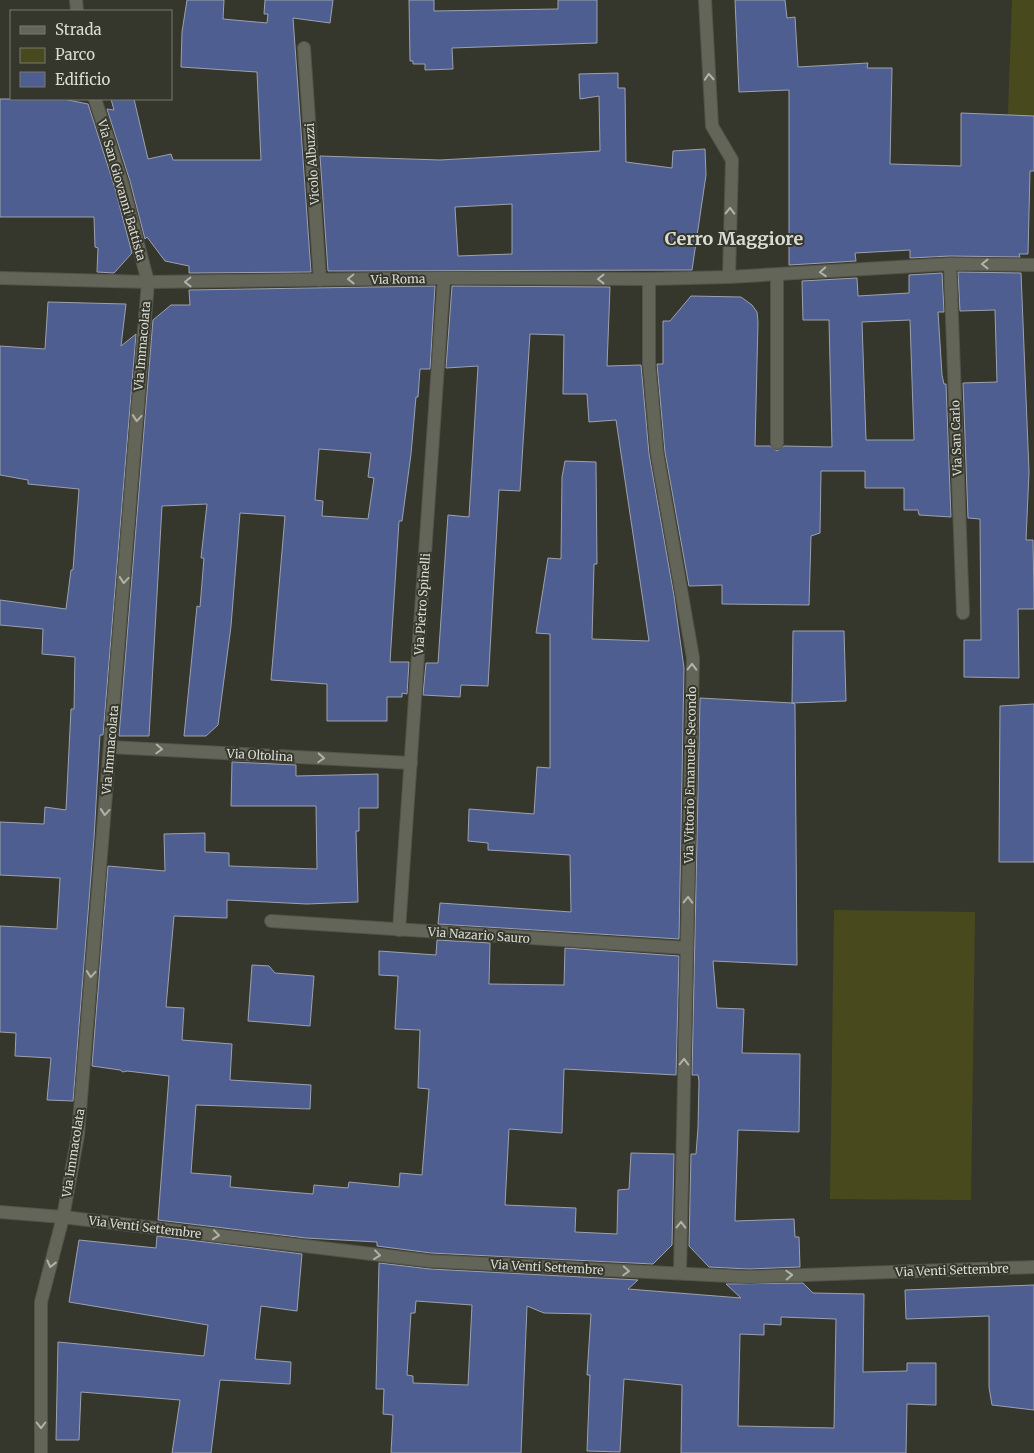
<svg xmlns="http://www.w3.org/2000/svg" width="1034" height="1453" font-family="Merriweather,serif">
  <rect width="100%" height="100%" fill="#36372c"/>
  <g fill="#484a1e">
    <path d="M1012,0H1034V116L1008,115Z"/>
    <path d="M834,910L975,912L971,1200L830,1199Z"/>
  </g>
  <g fill="#4e5e91" stroke="#9ca1ae" fill-rule="evenodd">
    <path d="M187,0H224L223,19L267,23L268,14H264L265,0H333L330,23L293,18L311,272L189,273V266L165,261L147,237L145,239L130,181L107,109L114,110L111,99H134L148,159L171,154L173,160H261L257,72L181,67L182,32Z"/>
    <path d="M409,0H434V11L558,9V0H597V43L452,48L453,69L425,70V64H413V61H410Z"/>
    <path d="M735,0H785L787,18L795,17L798,67L868,63L867,68H892L890,164L961,166V113L1034,116V171H1030L1028,254H1019L1020,257L950,256L910,258V250L855,253L856,261L789,265V90L739,92Z"/>
    <path d="M618,73V88H625L626,162L672,168L673,151L705,149L706,175L692,270L328,271L320,156L440,160L600,151L599,96L580,99L579,74ZM512,204V254L458,256L455,207Z"/>
    <path d="M0,99H63L88,104L114,185L132,253L114,273L97,272L98,248L95,247L94,217H0Z"/>
    <path d="M958,272L1021,273L1029,472L1026,540H1033L1034,597V609H1018L1019,678L964,677V640H981L980,519L968,518L963,383L997,382L995,310L960,311Z"/>
    <path d="M942,273L944,312H938L942,375L944,384H946L951,517L919,515L918,510H904V488H865V471H821L820,533L811,536L809,605L722,604V585L689,586L665,452L657,364H663V321H670L691,296L741,297L752,305L757,312L758,322L755,446H770L777,451L784,446L832,447L829,320H803L802,281L857,278L858,296L909,293V275ZM910,320L914,440H866L862,322Z"/>
    <path d="M435,286L430,369H420L418,397H416L411,454L402,521H399L390,662H409L407,694L402,693V697H387V721H327V684L271,680L285,516L240,513L231,626L218,725L206,736H184L197,606L200,607L204,558H201L207,504L162,506L149,736H119L153,320L171,305H190L189,290ZM319,449L371,453L368,477L374,478L368,519L322,516L323,501L315,500Z"/>
    <path d="M452,286L610,287L607,366L641,365L649,454L674,596L684,668L679,939L438,924L440,903L571,912L570,855L488,850V843L468,841L469,809L534,814L537,767L550,768V634L536,633L548,558L561,559L562,477L565,461L596,462L597,564H594L592,639L649,641L616,420L589,422L587,394H563L564,335L530,334L520,491L499,490L488,686L461,685L460,697L423,695L426,663H438L448,515L469,517L478,366L446,368Z"/>
    <path d="M48,302L126,304L121,346L136,334L103,735H100L94,838L73,1101L47,1100L51,1058L15,1056L16,1033L0,1032V926L57,929L60,878L0,875V822L44,824L45,807L66,810L71,709H74L75,657L42,654L43,629L0,625V600L66,609L71,570H73L79,489L28,484V480L0,475V346L45,349Z"/>
    <path d="M793,631H844L846,701L792,703L795,704L797,965L713,961L717,1008L744,1009L742,1053L800,1054L799,1132L738,1130L735,1221L794,1219L795,1237H799L800,1267L749,1269L709,1267L689,1246L691,1154H696L698,1128L699,1081L698,1075H692L700,698L792,703Z"/>
    <path d="M1034,704V862H999L1000,706Z"/>
    <path d="M232,762L296,765V776L378,774V808H359V831H356L358,902L307,904L227,900V918L174,916L166,1007L184,1008L182,1040L232,1044L230,1080L311,1085L310,1109L196,1105L191,1173L231,1176L230,1187L313,1194L314,1185L348,1188L349,1182L399,1187L400,1173L422,1175L429,1089L418,1088L420,1030L395,1029L398,976L379,975V951L436,955L437,940L490,943L489,984L564,985L565,948L679,956L676,1075L564,1069L562,1133L509,1129L505,1205L576,1208L575,1232L617,1234L618,1190L629,1189L631,1153L674,1154L672,1245L653,1264L431,1253L377,1246V1242L306,1238L158,1220L169,1076L127,1071L123,1072L120,1070L92,1066L108,866L165,871L164,834L205,833V852L229,853V866L317,869L316,806H231Z"/>
    <path d="M252,965L269,966L275,973L314,976L310,1026L248,1021Z"/>
    <path d="M157,1236L302,1254L297,1311L261,1306L255,1359L291,1362L290,1384L220,1380L211,1453H172L180,1400L81,1392L79,1440H56L58,1342L204,1356L208,1325L69,1302L79,1240L156,1248Z"/>
    <path d="M379,1263L430,1269L638,1280L628,1289L741,1298L726,1284L803,1283L813,1293L864,1294L863,1372L907,1371V1363H936V1405L907,1404L906,1453H681L682,1385L624,1379L620,1452L587,1451L590,1375H587L591,1314L544,1313L527,1306L521,1453H391L393,1415L383,1414L384,1389H376ZM416,1301L472,1305L468,1385L413,1383V1376L407,1375L411,1313H415ZM781,1317L836,1319L834,1428L738,1426L740,1334L764,1335V1324L781,1325Z"/>
    <path d="M1034,1285V1410L992,1405L989,1387V1316L906,1319L905,1290Z"/>
  </g>
  <g fill="none" stroke-linecap="round" stroke-linejoin="round">
    <defs>
      <g id="minor">
        <path d="M76,0L77,11"/>
        <path d="M705,0L712,126L732,160L729,277"/>
        <path d="M304,48L320,280"/>
        <path d="M950,264L963,613"/>
        <path d="M777,275V443"/>
        <path d="M0,278L148,282L444,278L649,279L729,277L950,264L1034,265"/>
        <path d="M649,279V364L657,453L693,658L680,1273"/>
        <path d="M110,747L411,763"/>
        <path d="M271,921L687,948"/>
        <path d="M399,930L444,278"/>
        <path d="M0,1212L63,1217L430,1261L749,1277L1034,1267"/>
        <path d="M41,1453V1302L63,1217L78,1135L148,282L122,183L95,99"/>
      </g>
    </defs>
    <use href="#minor" stroke="#53534a" stroke-width="14"/>
    <use href="#minor" stroke="#646559" stroke-width="12"/>
  </g>
  <defs><path id="oneway-chevron" d="M-2-3.5L2.5 0L-2 3.5" fill="none" stroke-width="1.6" stroke-linecap="round" stroke-linejoin="round" transform="scale(1.25)"/></defs>
  <g stroke="#b1b2a9">
    <use href="#oneway-chevron" transform="translate(709 77) rotate(-93)"/>
    <use href="#oneway-chevron" transform="translate(730 211) rotate(-89)"/>
    <use href="#oneway-chevron" transform="translate(985 264) rotate(-180)"/>
    <use href="#oneway-chevron" transform="translate(823 272) rotate(176)"/>
    <use href="#oneway-chevron" transform="translate(351 279) rotate(179)"/>
    <use href="#oneway-chevron" transform="translate(601 279) rotate(-180)"/>
    <use href="#oneway-chevron" transform="translate(188 282) rotate(179)"/>
    <use href="#oneway-chevron" transform="translate(137 418) rotate(95)"/>
    <use href="#oneway-chevron" transform="translate(124 580) rotate(95)"/>
    <use href="#oneway-chevron" transform="translate(692 667) rotate(-89)"/>
    <use href="#oneway-chevron" transform="translate(159 749) rotate(3)"/>
    <use href="#oneway-chevron" transform="translate(321 758) rotate(3)"/>
    <use href="#oneway-chevron" transform="translate(105 812) rotate(95)"/>
    <use href="#oneway-chevron" transform="translate(688 900) rotate(-89)"/>
    <use href="#oneway-chevron" transform="translate(91 974) rotate(95)"/>
    <use href="#oneway-chevron" transform="translate(684 1062) rotate(-89)"/>
    <use href="#oneway-chevron" transform="translate(681 1225) rotate(-89)"/>
    <use href="#oneway-chevron" transform="translate(216 1235) rotate(7)"/>
    <use href="#oneway-chevron" transform="translate(377 1255) rotate(7)"/>
    <use href="#oneway-chevron" transform="translate(51 1264) rotate(104)"/>
    <use href="#oneway-chevron" transform="translate(626 1271) rotate(3)"/>
    <use href="#oneway-chevron" transform="translate(789 1275) rotate(-2)"/>
    <use href="#oneway-chevron" transform="translate(41 1425) rotate(90)"/>
  </g>
  <g text-anchor="middle" dominant-baseline="central" stroke-width="4" stroke-linejoin="round" paint-order="stroke">
    <g font-size="12" fill="#dadbd4" stroke="#36372c">
      <text transform="translate(312 164) rotate(-94)">Vicolo Albuzzi</text>
      <text transform="translate(122 190) rotate(74)">Via San Giovanni Battista</text>
      <text transform="translate(398 279) rotate(-1)">Via Roma</text>
      <text transform="translate(142 346) rotate(-85)">Via Immacolata</text>
      <text transform="translate(956 438) rotate(-92)">Via San Carlo</text>
      <text transform="translate(422 604) rotate(-86)">Via Pietro Spinelli</text>
      <text transform="translate(110 750) rotate(-85)">Via Immacolata</text>
      <text transform="translate(260 755) rotate(3)">Via Oltolina</text>
      <text transform="translate(690 775) rotate(-89)">Via Vittorio Emanuele Secondo</text>
      <text transform="translate(479 935) rotate(4)">Via Nazario Sauro</text>
      <text transform="translate(73 1153) rotate(-81)">Via Immacolata</text>
      <text transform="translate(145 1227) rotate(7)">Via Venti Settembre</text>
      <text transform="translate(547 1267) rotate(3)">Via Venti Settembre</text>
      <text transform="translate(952 1270) rotate(-2)">Via Venti Settembre</text>
    </g>
    <g font-size="18" font-weight="bold" fill="#dadbd4" stroke="#36372c">
      <text x="734" y="238">Cerro Maggiore</text>
    </g>
  </g>
  <rect x="10" y="10" width="162" height="90" fill="#36372c" stroke="#78796f"/>
  <rect x="20" y="26" width="25" height="8" fill="#646559" stroke="#78796f"/>
  <text x="55" y="35" font-size="15" fill="#dadbd4">Strada</text>
  <rect x="20" y="48" width="25" height="15" fill="#484a1e" stroke="#78796f"/>
  <text x="55" y="60" font-size="15" fill="#dadbd4">Parco</text>
  <rect x="20" y="72" width="25" height="15" fill="#4e5e91" stroke="#78796f"/>
  <text x="55" y="85" font-size="15" fill="#dadbd4">Edificio</text>
</svg>
